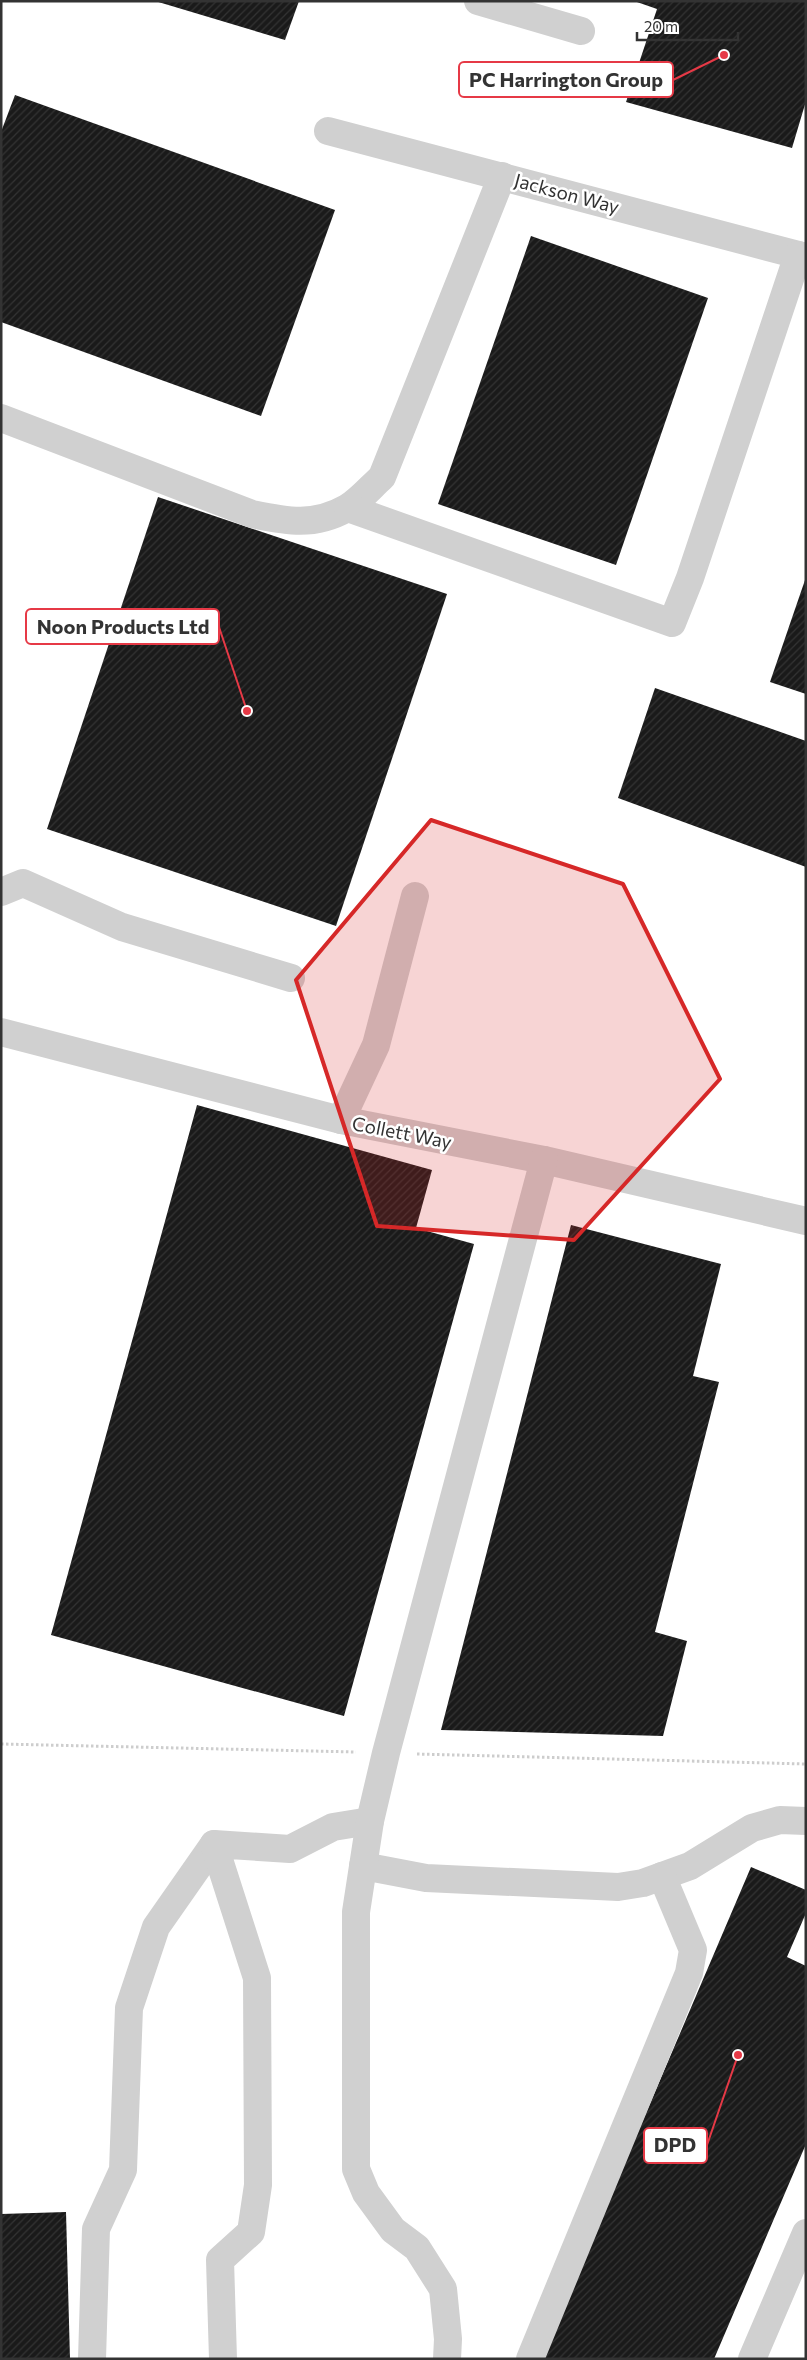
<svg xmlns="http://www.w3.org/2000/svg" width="807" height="2360" font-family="Commissioner,sans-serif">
  <defs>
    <pattern id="building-hatch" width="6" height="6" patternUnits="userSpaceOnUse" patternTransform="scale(1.25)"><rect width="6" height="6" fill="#1a1a1a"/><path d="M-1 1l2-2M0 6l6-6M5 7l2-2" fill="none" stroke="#333"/></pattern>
  </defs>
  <rect width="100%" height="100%" fill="#fff"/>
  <g fill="url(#building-hatch)">
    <path d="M155,1H299L285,40Z"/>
    <path d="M634,1H806V101L792,148L626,102L657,9Z"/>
    <path d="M15,95L335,210L261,416L1,322V132Z"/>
    <path d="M531,236L708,298L616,565L438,504Z"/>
    <path d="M158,497L447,594L336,926L47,829Z"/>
    <path d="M805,580H806V694L770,682Z"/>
    <path d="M655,688L806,741V867L618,798Z"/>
    <path d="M197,1105L432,1170L416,1228L474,1244L344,1716L51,1635Z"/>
    <path d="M571,1225L721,1264L693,1376L719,1382L655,1632L687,1641L663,1736L441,1730Z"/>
    <path d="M751,1867L806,1890V1913L787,1957L806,1966V2144L714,2359H541Z"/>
    <path d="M66,2212L70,2359H1V2214Z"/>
  </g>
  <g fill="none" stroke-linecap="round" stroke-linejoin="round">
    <g stroke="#cdcdcd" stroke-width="3" stroke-dasharray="2.5 2.5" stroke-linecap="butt">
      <path d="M1,1744L356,1752"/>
      <path d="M417,1754L806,1764"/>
    </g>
    <g stroke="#d0d0d0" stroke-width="28">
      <path d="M478,1L581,31"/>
      <path d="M328,131L806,257"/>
      <path d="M1,418L252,514C286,521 314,527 347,508C359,501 371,487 382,477L502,176"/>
      <path d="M348,508L672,623L690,578L798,255"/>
      <path d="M1,892L23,883L122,927L291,978"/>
      <path d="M1,1032L341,1120L544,1160L806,1221"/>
      <path d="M341,1120L376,1045L415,896"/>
      <path d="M363,1866L426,1878L618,1887L643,1883L690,1866L752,1828L780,1820L806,1821"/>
      <path d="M92,2359L96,2229L123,2170L129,2008L156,1927L214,1844"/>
      <path d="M223,2359L220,2260L251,2232L258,2185L257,1978L214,1844L290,1849L333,1827L370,1821"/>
      <path d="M447,2359L448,2339L443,2289L417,2248L393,2230L366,2193L356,2169V1912L370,1821L386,1753L544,1160"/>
      <path d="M530,2359L689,1973L693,1950L662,1876"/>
      <path d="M752,2359L806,2233"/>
    </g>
  </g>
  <path fill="#d62828" fill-opacity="0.2" stroke="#d62828" stroke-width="4" stroke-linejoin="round" d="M431,820L623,884L720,1079L574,1240L377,1226L296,980Z"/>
  <g text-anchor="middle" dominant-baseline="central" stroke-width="5" stroke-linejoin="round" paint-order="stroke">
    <g font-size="19" fill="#333" stroke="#fff">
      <text transform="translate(567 193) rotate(15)">Jackson Way</text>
      <text transform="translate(402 1132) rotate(11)">Collett Way</text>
    </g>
  </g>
  <path fill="none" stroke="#e63946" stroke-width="2" d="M724 55L673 80M247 711L219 627M738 2055L707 2145"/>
  <g fill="#e63946" stroke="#fff" stroke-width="2">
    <circle cx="724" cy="55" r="5"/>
    <circle cx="247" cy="711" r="5"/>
    <circle cx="738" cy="2055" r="5"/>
  </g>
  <g fill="#fff" stroke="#e63946" stroke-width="2">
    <rect x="459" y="62" width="214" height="35" rx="5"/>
    <rect x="26" y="609" width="193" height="35" rx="5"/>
    <rect x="644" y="2128" width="63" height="35" rx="5"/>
  </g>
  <g font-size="20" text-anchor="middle" font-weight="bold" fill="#333">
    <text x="566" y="87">PC Harrington Group</text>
    <text x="123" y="634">Noon Products Ltd</text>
    <text x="675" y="2152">DPD</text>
  </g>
  <rect width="807" height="2360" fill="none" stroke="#333333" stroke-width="5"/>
  <path d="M637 32v8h101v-8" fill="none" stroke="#333333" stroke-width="2.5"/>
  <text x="644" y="32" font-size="15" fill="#333333" stroke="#ffffff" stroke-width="4" paint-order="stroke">20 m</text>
</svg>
